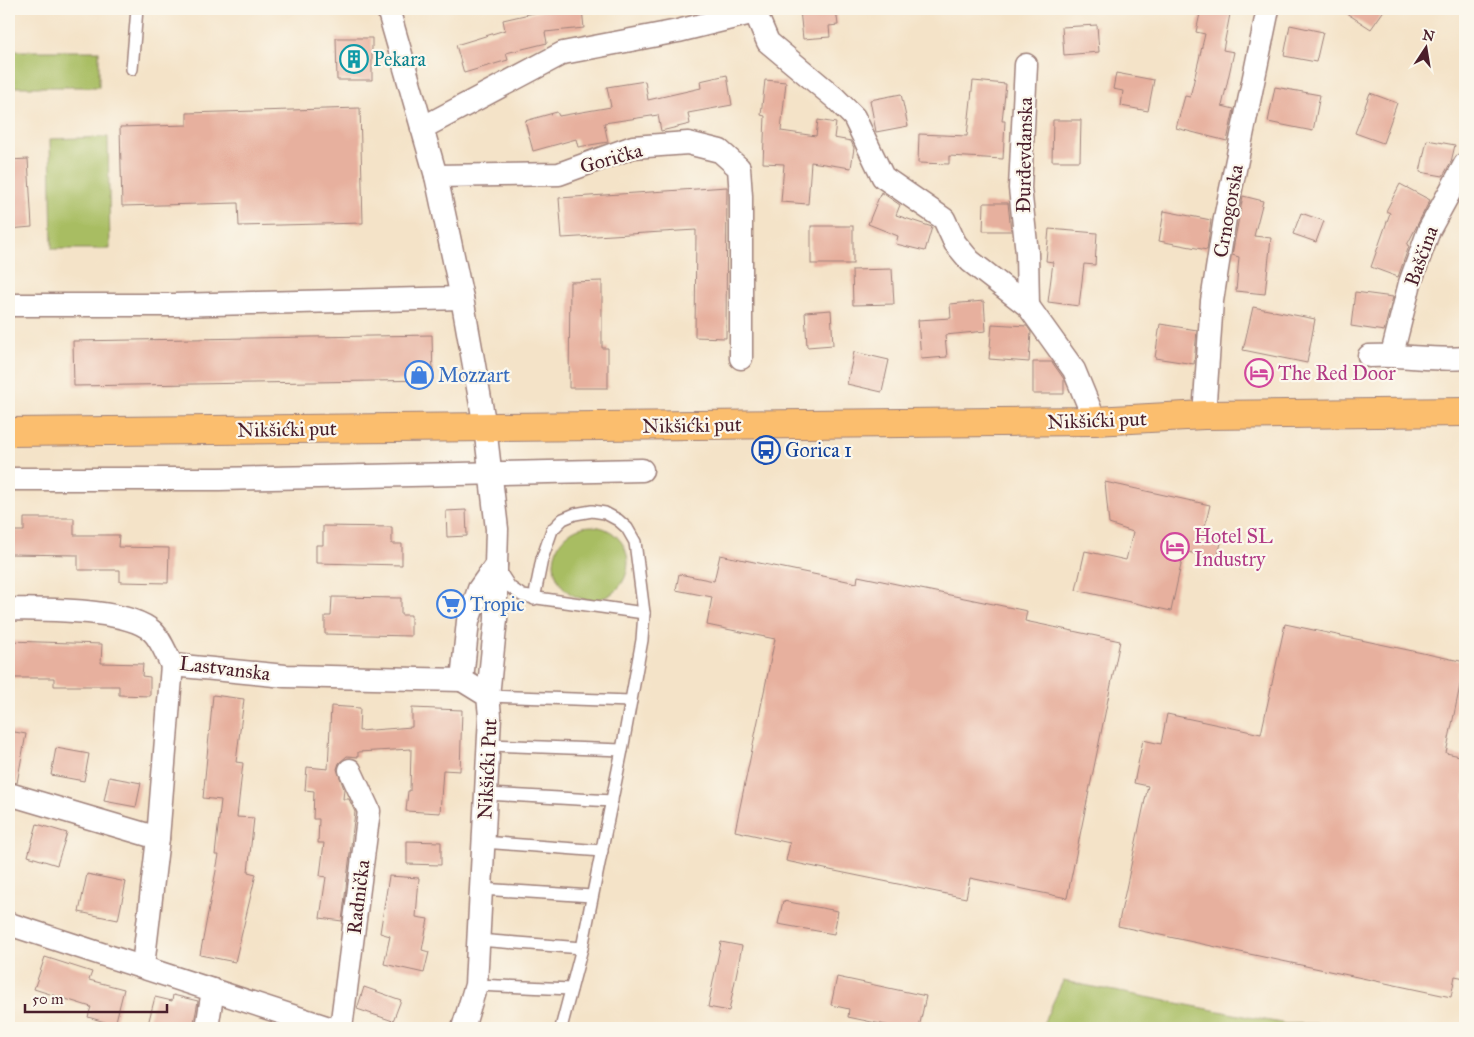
<svg xmlns="http://www.w3.org/2000/svg" width="1474" height="1037" font-family="'IM FELL Great Primer',serif">
  <rect width="100%" height="100%" fill="#fbf7ec"/>
  <filter id="ink" filterUnits="userSpaceOnUse"><feTurbulence type="fractalNoise" baseFrequency=".02" numOctaves="2"/><feDisplacementMap in="SourceGraphic" scale="10" xChannelSelector="R" yChannelSelector="G"/><feConvolveMatrix kernelMatrix="1 2 1 2 8 2 1 2 1" color-interpolation-filters="sRGB"/></filter>
  <filter id="wash" filterUnits="userSpaceOnUse"><feTurbulence type="fractalNoise" baseFrequency=".0096" numOctaves="4" result="noise"/><feDisplacementMap in="SourceGraphic" scale="20" xChannelSelector="R" yChannelSelector="G"/><feGaussianBlur stdDeviation="1.12" result="paint"/><feColorMatrix in="noise" values="0 0 0 0 0 0 0 0 0 0 0 0 0 0 0 0 0 1.4 0 .05"/><feComposite in="paint" operator="in"/></filter>
  <g filter="url(#wash)">
    <rect width="100%" height="100%" fill="#f4e3c8"/>
    <g fill="#a8bd62" stroke="#796e46">
      <rect x="9" y="51" width="90" height="36"/>
      <path d="M108,137L110,249H52L50,139Z"/>
      <circle cx="591" cy="563" r="37"/>
      <path d="M1063,981L1286,1024L1355,1023L1382,1028H1041Z"/>
    </g>
    <g id="blocks">
      <g fill="#e7b09e">
        <path d="M551,9H582L584,28L545,32L547,43L506,53L508,60L464,73L456,45L505,30L503,20Z"/>
        <path d="M814,9H836L838,25L829,26L830,37L803,39L800,10Z"/>
        <path d="M1201,9H1231L1223,50L1234,52L1222,106L1234,109L1227,141L1176,128L1185,96L1190,97L1205,34L1196,32Z"/>
        <path d="M1340,9H1385L1371,29Z"/>
        <path d="M1097,25L1099,52L1064,55L1062,27Z"/>
        <path d="M1290,25L1323,32L1316,62L1284,56Z"/>
        <path d="M336,38H372V80H337Z"/>
        <path d="M1116,73L1154,80L1148,111L1121,106L1123,91L1113,89Z"/>
        <path d="M727,75L732,105L688,113L690,124L661,131L658,115L604,123L608,142L578,147L576,139L533,151L525,121L557,112L559,116L611,107L607,87L645,81L648,100L701,88L700,81Z"/>
        <path d="M765,80L786,82L781,131L816,136L818,120L836,123L834,138L851,141L854,148L851,168L811,162L808,204L781,202L784,164L763,163L765,116L761,115Z"/>
        <path d="M973,81L1006,84L1002,121H1005L1003,159L949,156V164L918,163L919,134L967,136Z"/>
        <path d="M1275,87L1320,95L1313,131L1268,122Z"/>
        <path d="M1370,93L1397,103L1383,143L1355,133Z"/>
        <path d="M901,94L908,126L876,132L870,100Z"/>
        <path d="M360,108L363,223L239,226L238,203L122,206L120,127L187,125V113Z"/>
        <path d="M1053,120H1081L1080,161H1052Z"/>
        <path d="M1427,140L1455,145L1451,162L1443,176L1420,172Z"/>
        <path d="M28,159L32,227L9,229V160Z"/>
        <path d="M1400,184L1430,200L1407,245L1409,246L1398,277L1371,267L1390,213L1386,211Z"/>
        <path d="M727,187L726,338L695,337L696,230L562,238L559,198Z"/>
        <path d="M881,192L900,205L896,215L932,227L925,251L896,244L898,236L868,224Z"/>
        <path d="M1243,196L1263,201L1254,236L1271,238L1265,294L1236,291L1239,257L1232,255Z"/>
        <path d="M984,203H1008L1011,231H983Z"/>
        <path d="M1164,211L1211,220L1207,250L1159,241Z"/>
        <path d="M1301,213L1324,221L1316,242L1293,234Z"/>
        <rect x="811" y="226" width="42" height="38"/>
        <path d="M1049,229L1097,233L1095,265L1084,264L1079,306L1048,302L1053,262L1046,261Z"/>
        <path d="M892,269L894,304L853,305L852,270Z"/>
        <path d="M602,281V348H608V388H569L570,282Z"/>
        <path d="M1355,292L1393,297L1384,331L1351,326Z"/>
        <path d="M984,301L986,331L945,335L947,357L921,359L918,320L951,318L950,304Z"/>
        <path d="M1253,307L1315,319L1307,363L1243,350Z"/>
        <path d="M831,310L833,345L807,347L805,312Z"/>
        <path d="M992,324L1027,326L1031,332L1029,362L989,359Z"/>
        <path d="M1160,324L1197,330L1194,364L1155,358Z"/>
        <path d="M432,335L433,380L74,386L73,341Z"/>
        <path d="M854,352L889,360L882,392L847,384Z"/>
        <path d="M1033,362H1052L1064,379V394H1033Z"/>
        <path d="M1105,482L1210,505L1203,535L1222,539L1217,559L1184,551L1171,611L1076,590L1085,551L1126,560L1133,532L1109,524Z"/>
        <path d="M466,510L467,536L447,537L446,511Z"/>
        <path d="M24,518H74V535H119L118,547L169,548L168,583L120,582V570H78V555L9,554V531H24Z"/>
        <path d="M323,526L392,527V544H402V565L316,563V545H323Z"/>
        <path d="M720,555L857,583L858,576L1027,611L1025,621L1120,641L1067,898L970,878L966,898L786,861L790,843L735,831L775,639L707,625L712,597L676,590L679,574L714,581Z"/>
        <path d="M332,597L401,598V615H411V636L325,634V616H331Z"/>
        <path d="M1285,624L1465,662L1446,753L1465,757V978L1455,976L1451,997L1118,926L1148,786L1134,783L1143,740L1161,744L1167,714L1261,734Z"/>
        <path d="M9,641L102,644L101,663L143,664L142,676L150,677V696L119,695V686H54V678H9Z"/>
        <path d="M213,695L244,699L236,762L243,763L237,817L254,818L248,872L256,874L235,962L200,955L219,855H215L221,800L203,798Z"/>
        <path d="M331,706L360,708L359,731L412,727V708L462,710L460,771L443,770L440,813L406,811L408,791H410L411,749L358,752V757L347,756L339,763L337,769L344,789L343,799H349L355,812L342,921L320,918L326,877L320,876L324,843H318L319,819H313L314,791L305,790L307,767L328,769Z"/>
        <path d="M9,731L26,734L17,783L9,781Z"/>
        <path d="M56,748L89,754L84,781L51,775Z"/>
        <path d="M109,777L141,783L136,807L104,801Z"/>
        <path d="M37,824L67,833L57,865L28,856Z"/>
        <path d="M407,841L441,842V865L407,864Z"/>
        <path d="M87,874L126,882L118,920L79,912Z"/>
        <path d="M389,876L419,878L416,917L428,919L422,950L429,952L424,973L384,964L390,936L380,933Z"/>
        <path d="M783,901L838,911L834,934L778,924Z"/>
        <path d="M721,942L742,946L729,1011L708,1007Z"/>
        <path d="M45,957L92,972L89,980L124,989L115,1025L88,1017L91,1007L34,989Z"/>
        <path d="M837,977L926,996L919,1028H900L848,1017L849,1009L831,1005Z"/>
        <path d="M364,987L401,1000L393,1021L357,1009Z"/>
        <path d="M173,995L198,1001L193,1028L170,1025L169,1028H147L155,997L172,1001Z"/>
      </g>
    </g>
  </g>
  <g filter="url(#ink)">
    <use href="#blocks" fill-opacity="0" stroke="#9f817a" stroke-width="1"/>
    <g fill="none" stroke-linecap="round" stroke-linejoin="round">
      <defs>
        <g id="service">
          <path d="M132,69L137,9"/>
          <path d="M499,570L510,587L523,596L644,613"/>
          <path d="M534,599L542,559L552,530L563,519L575,514L592,511L605,513L618,520L627,528L635,542L644,613L642,640L622,750L582,948L561,1028"/>
          <path d="M488,696L631,701"/>
          <path d="M489,745L622,750"/>
          <path d="M487,794L612,801"/>
          <path d="M483,842L602,851"/>
          <path d="M481,889L592,896"/>
          <path d="M478,940L582,948"/>
          <path d="M476,985L571,989"/>
        </g>
        <g id="minor">
          <path d="M388,9L436,176L462,298L485,427L497,529L496,565L479,589L468,621L462,680L488,696L490,716L476,985L463,1028"/>
          <path d="M754,9L768,42L835,98L854,117L883,177L944,219L955,243L970,261L1028,306L1074,370L1095,421"/>
          <path d="M1026,65L1020,188L1027,253L1028,306"/>
          <path d="M422,128L563,53L678,31L755,12"/>
          <path d="M436,176L559,174L633,147L688,143L720,151L739,168L741,196V358"/>
          <path d="M9,305H174L462,298"/>
          <path d="M1392,354L1410,283L1429,230L1465,164"/>
          <path d="M1369,356C1401,354 1433,361 1465,358"/>
          <path d="M1204,415L1212,301L1225,218L1268,9"/>
          <path d="M9,479H219L642,470"/>
          <path d="M9,609C44,610 127,608 152,631C161,639 166,654 172,665L285,676L462,680"/>
          <path d="M488,696L496,619V565"/>
          <path d="M9,794L158,838"/>
          <path d="M9,924L329,1028"/>
          <path d="M143,966L158,838L172,665"/>
          <path d="M207,1028L213,990"/>
          <path d="M341,1028L369,811L350,770"/>
        </g>
        <path id="primary" d="M9,432L1095,421L1204,415L1465,412"/>
      </defs>
      <use href="#service" stroke="#9f817a" stroke-width="14"/>
      <use href="#minor" stroke="#9f817a" stroke-width="25"/>
      <use href="#primary" stroke="#9f817a" stroke-width="30"/>
      <use href="#service" stroke="#fff" stroke-width="11"/>
      <use href="#minor" stroke="#fff" stroke-width="22"/>
      <use href="#primary" stroke="#fbbe6e" stroke-width="28"/>
    </g>
  </g>
  <defs>
    <symbol id="building-ring" viewBox="-11 -11 22 22"><circle r="9.5" fill="#fbf7ec" stroke="#0f9aa8" stroke-width="1.5"/><path d="M-4-6H4V6H1V3H-1V6H-4ZM-2.5-4.3h1.7v1.8h-1.7ZM.8-4.3h1.7v1.8H.8ZM-2.5-1h1.7V.8h-1.7ZM.8-1h1.7V.8H.8Z" fill="#0f9aa8"/></symbol>
    <symbol id="hotel-ring" viewBox="-11 -11 22 22"><circle r="9.5" fill="#fbf7ec" stroke="#d1479c" stroke-width="1.5"/><path d="M-6-4.5h1.5V1H6V5H4.5V3h-9V5H-6ZM-4 0a1.8 1.8 0 1 1 3.6 0ZM.5 0V-2.5h3Q6-2.5 6 0Z" fill="#d1479c"/></symbol>
    <symbol id="shop-ring" viewBox="-11 -11 22 22"><circle r="9.5" fill="#fbf7ec" stroke="#3f7fe0" stroke-width="1.5"/><path d="M-5-2.5h2.3a2.7 3.5 0 0 1 5.4 0H5L5.5 6h-11ZM-1.5-2.5h3a1.5 2.3 0 0 0-3 0Z" fill="#3f7fe0"/></symbol>
    <symbol id="bus-ring" viewBox="-11 -11 22 22"><circle r="9.5" fill="#fbf7ec" stroke="#1a4fb4" stroke-width="1.5"/><path d="M-5-6H5V4H4V6H2V4H-2V6H-4V4H-5ZM-3.5-4V0h7V-4ZM-3.5 1.2v1.5H-2V1.2ZM2 1.2v1.5H3.5V1.2Z" fill="#1a4fb4"/></symbol>
    <symbol id="supermarket-ring" viewBox="-11 -11 22 22"><circle r="9.5" fill="#fbf7ec" stroke="#3f7fe0" stroke-width="1.5"/><path d="M-6-5.5h2.5l.6 2H6L4.5 2H-2.5L-4.4-4H-6ZM-1.5 3.2a1.3 1.3 0 1 0 .1 0ZM3 3.2a1.3 1.3 0 1 0 .1 0Z" fill="#3f7fe0"/></symbol>
  </defs>
  <g fill-rule="evenodd">
    <use href="#building-ring" x="338" y="43" width="32" height="32"/>
    <use href="#hotel-ring" x="1243" y="357" width="32" height="32"/>
    <use href="#shop-ring" x="403" y="359" width="32" height="32"/>
    <use href="#bus-ring" x="750" y="434" width="32" height="32"/>
    <use href="#hotel-ring" x="1159" y="531" width="32" height="32"/>
    <use href="#supermarket-ring" x="435" y="588" width="32" height="32"/>
  </g>
  <g text-anchor="middle" dominant-baseline="central" stroke-width="4.5" stroke-linejoin="round" paint-order="stroke">
    <g font-size="20" fill="#0d838f" stroke="#fbf7ec" text-anchor="start">
      <text x="373" y="59">Pekara</text>
    </g>
    <g font-size="20" fill="#4a1f2b" stroke="#fbf7ec">
      <text transform="translate(1024 155) rotate(-89)">Đurđevdanska</text>
      <text transform="translate(611 158) rotate(-16)">Gorička</text>
      <text transform="translate(1228 211) rotate(-80)">Crnogorska</text>
      <text transform="translate(1421 256) rotate(-70)">Baščina</text>
      <text transform="translate(1097 420) rotate(-2)">Nikšićki put</text>
      <text transform="translate(692 425) rotate(-1)">Nikšićki put</text>
      <text transform="translate(287 429) rotate(-1)">Nikšićki put</text>
      <text transform="translate(225 668) rotate(7)">Lastvanska</text>
      <text transform="translate(487 769) rotate(-87)">Nikšićki Put</text>
      <text transform="translate(358 897) rotate(-83)">Radnička</text>
    </g>
    <g font-size="20" fill="#b23c85" stroke="#fbf7ec" text-anchor="start">
      <text x="1278" y="373">The Red Door</text>
      <text x="1194" y="536">Hotel SL<tspan x="1194" dy="23">Industry</tspan></text>
    </g>
    <g font-size="20" fill="#366cbe" stroke="#fbf7ec" text-anchor="start">
      <text x="438" y="375">Mozzart</text>
      <text x="470" y="604">Tropic</text>
    </g>
    <g font-size="20" fill="#164399" stroke="#fbf7ec" text-anchor="start">
      <text x="785" y="450">Gorica 1</text>
    </g>
  </g>
  <rect width="1474" height="1037" fill="none" stroke="#fbf7ec" stroke-width="30"/>
  <g transform="translate(1426 48) rotate(12)" stroke="#fbf7ec" stroke-width="4" paint-order="stroke">
  <path d="M0-4L9 19L0 12L-9 19Z" fill="#4a1f2b"/>
  <text y="-8" font-size="14" font-weight="bold" text-anchor="middle" fill="#4a1f2b">N</text>
  </g>
  <path d="M25 1004v8h142v-8" fill="none" stroke="#4a1f2b" stroke-width="2.5"/>
  <text x="32" y="1004" font-size="15" fill="#4a1f2b" stroke="#fbf7ec" stroke-width="4" paint-order="stroke">50 m</text>
</svg>
